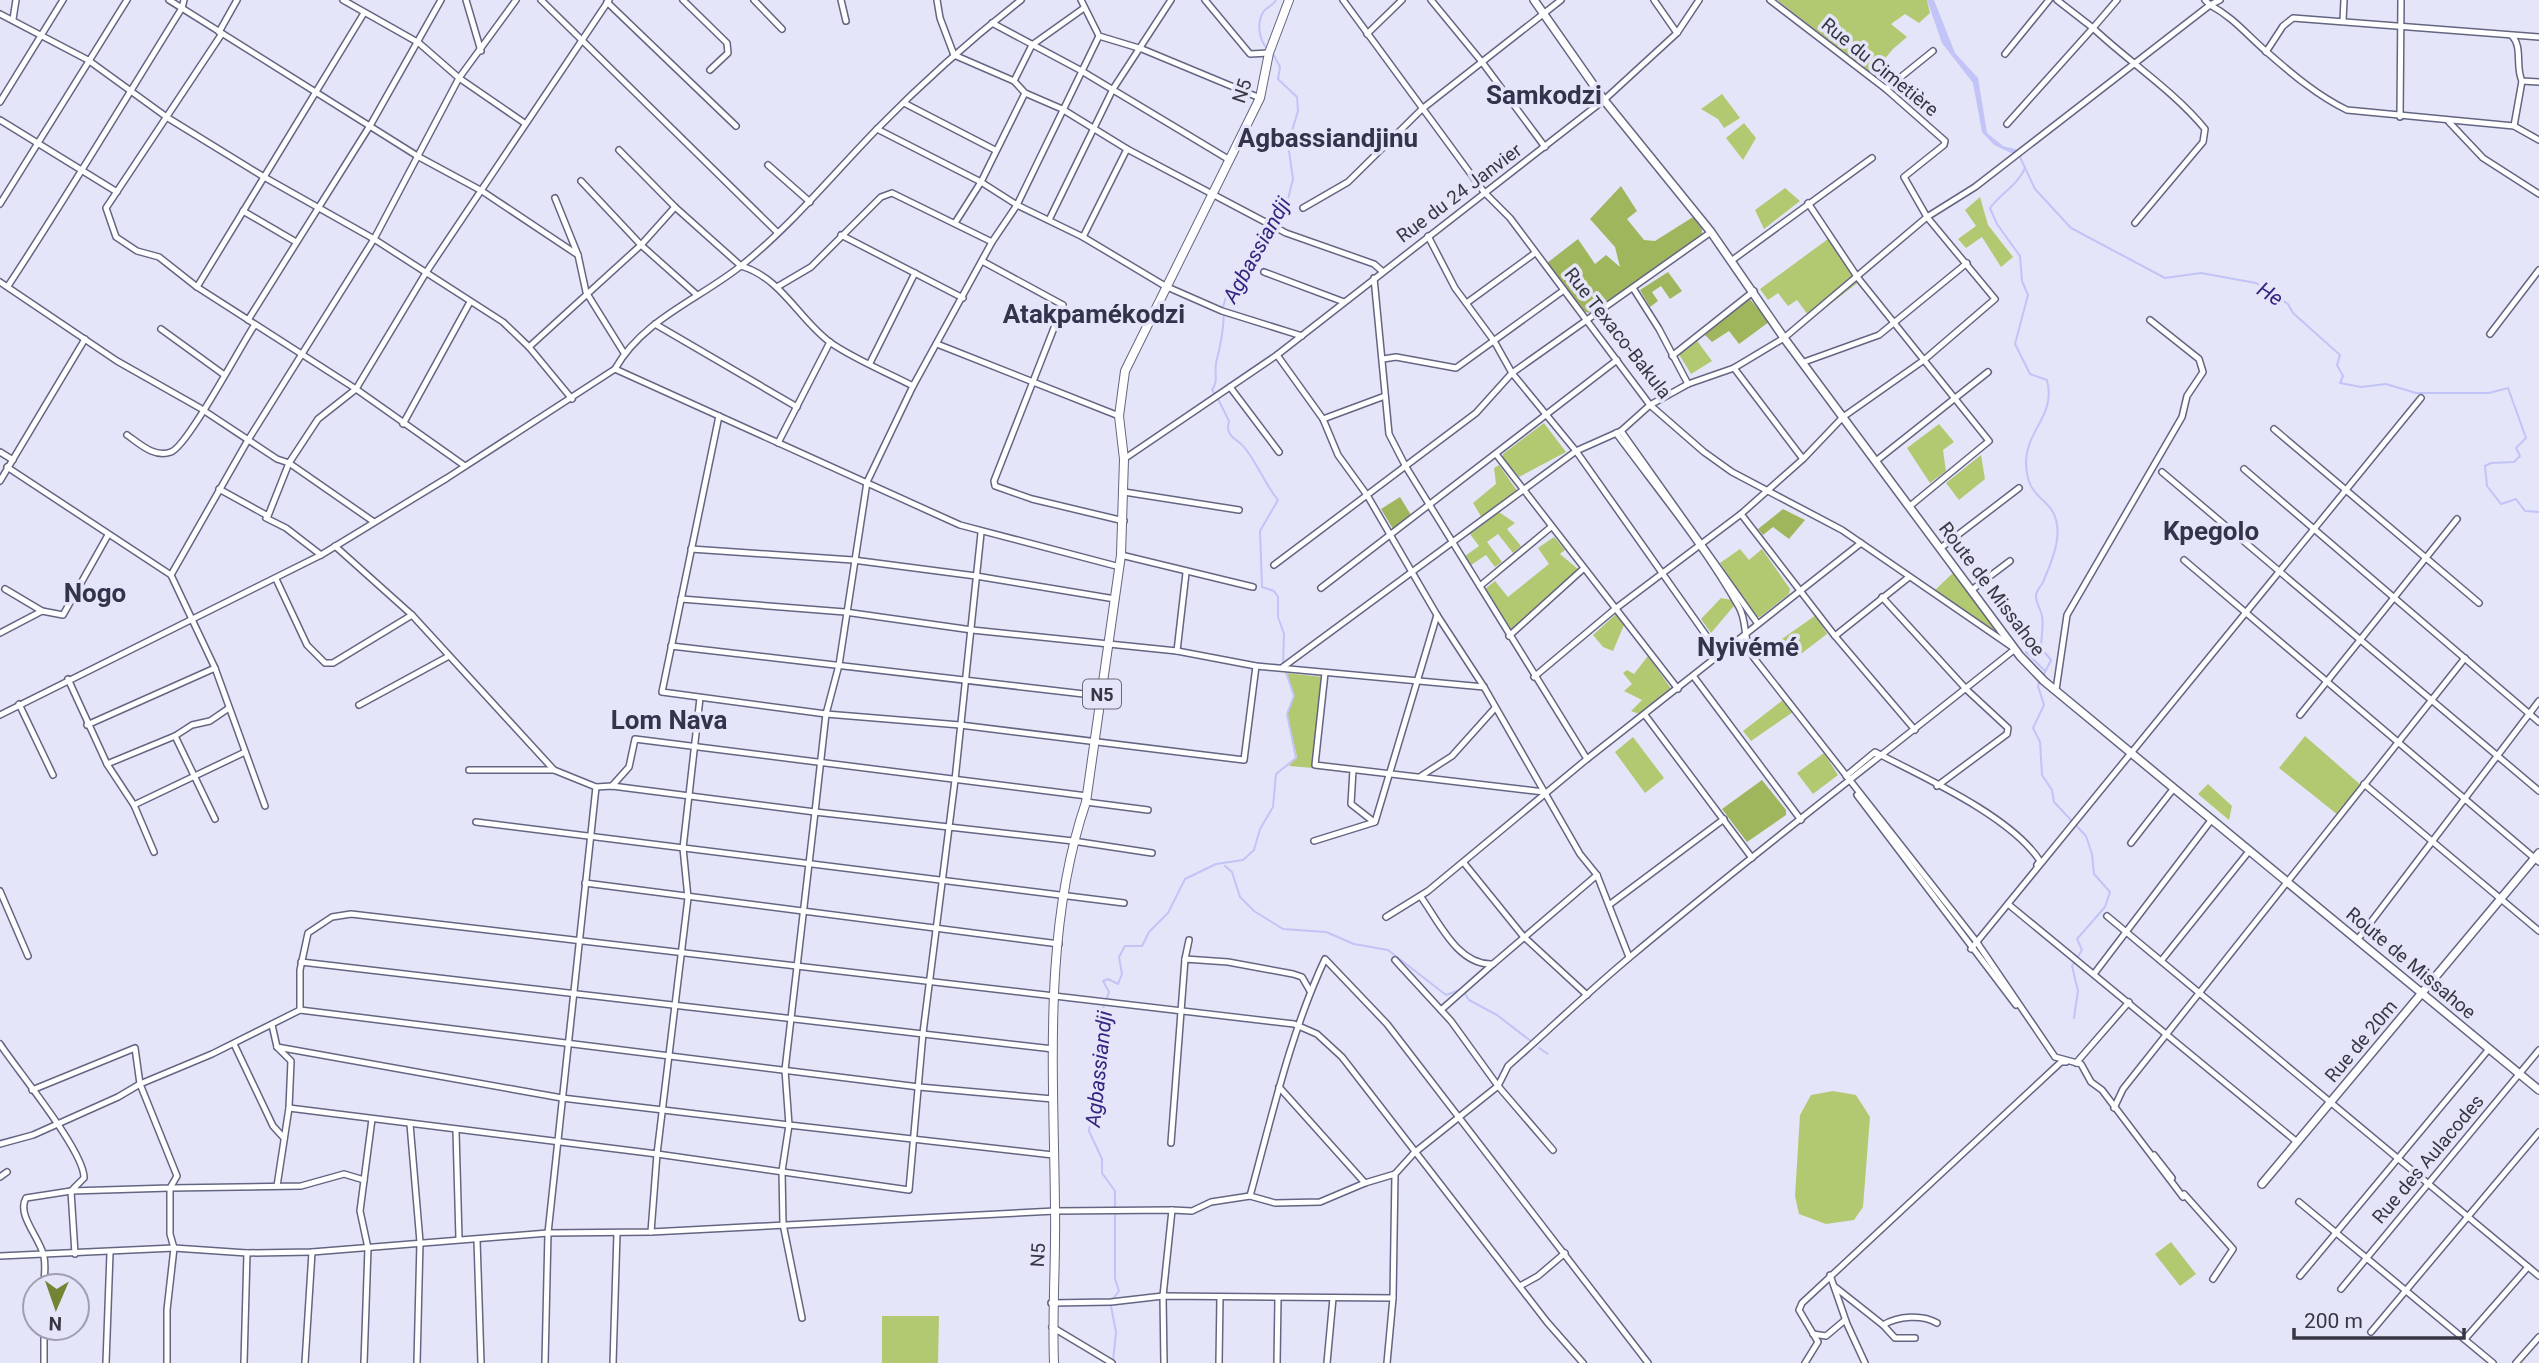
<svg xmlns="http://www.w3.org/2000/svg" width="2539" height="1363" font-family="Roboto,sans-serif">
  <rect width="100%" height="100%" fill="#e5e5f9"/>
  <g fill="#b3c971">
    <path d="M1777,0H1927L1930,13L1919,23L1905,14L1891,24L1907,37L1893,49L1872,74Z"/>
    <path d="M1722,94L1740,118L1724,128L1718,119L1701,109Z"/>
    <path d="M1744,123L1756,138L1743,160L1726,138Z"/>
    <path d="M1785,188L1800,201L1764,229L1755,210Z"/>
    <path d="M1980,197L1988,225L2013,257L2001,267L1982,237L1966,248L1958,239L1976,226L1965,210Z"/>
    <path d="M1828,239L1860,281L1811,319L1797,300L1788,306L1778,293L1768,300L1760,289Z"/>
    <path d="M1695,338L1712,361L1691,374L1677,351Z"/>
    <path d="M1544,423L1566,452L1519,477L1503,458V454Z"/>
    <path d="M1939,424L1954,442L1943,450L1946,471L1930,483L1907,448Z"/>
    <path d="M1981,455L1985,479L1959,500L1946,483Z"/>
    <path d="M1499,465L1518,492L1482,518L1473,503L1496,484L1494,468Z"/>
    <path d="M1499,512L1515,523L1507,529L1521,546L1513,553L1498,534L1487,542L1502,562L1495,567L1486,555L1471,565L1465,556L1479,546L1470,534Z"/>
    <path d="M1554,537L1565,550L1560,554L1579,570L1510,631L1485,589L1495,581L1508,597L1549,564L1538,548Z"/>
    <path d="M1740,549L1749,560L1762,549L1790,589L1789,594L1760,617H1756L1720,563Z"/>
    <path d="M1956,570L2000,630L1987,629L1934,591Z"/>
    <path d="M1721,598L1738,601L1711,633L1701,619Z"/>
    <path d="M1616,614L1624,625L1613,651L1603,647L1593,635Z"/>
    <path d="M1816,615L1827,634L1793,660L1779,641Z"/>
    <path d="M1648,656L1672,690L1642,715L1631,711L1642,700L1624,691L1632,684L1623,673L1627,670L1634,674Z"/>
    <path d="M1286,673L1323,677L1313,768L1289,766L1297,757L1287,714L1294,696Z"/>
    <path d="M1783,700L1793,712L1751,741L1743,731Z"/>
    <path d="M2305,736L2362,786L2338,815L2279,768Z"/>
    <path d="M1633,737L1664,778L1645,793L1615,752Z"/>
    <path d="M1824,753L1838,775L1813,794L1797,773Z"/>
    <path d="M2208,784L2232,806L2229,820L2198,794Z"/>
    <path d="M1833,1091L1856,1095L1870,1117L1863,1207L1854,1220L1826,1224L1799,1214L1795,1196L1800,1115L1811,1095Z"/>
    <path d="M2171,1242L2196,1274L2180,1286L2155,1254Z"/>
    <path d="M882,1316H939L938,1363H882Z"/>
  </g>
  <g fill="#a0b65d">
    <path d="M1621,186L1637,211L1627,219L1644,240L1655,241L1693,217L1702,229V237L1589,313L1583,311L1547,263L1578,239L1595,264L1606,255L1620,267L1615,247L1590,219Z"/>
    <path d="M1668,272L1682,291L1670,299L1661,286L1652,292L1658,301L1650,307L1640,290Z"/>
    <path d="M1749,298L1769,322L1739,344L1729,331L1712,342L1705,335Z"/>
    <path d="M1400,497L1411,515L1393,529L1381,509Z"/>
    <path d="M1783,509L1805,520L1789,539L1773,527L1763,535L1758,529Z"/>
    <path d="M1762,780L1786,810V815L1747,842L1722,809Z"/>
  </g>
  <path fill="#c2c3f6" d="M1927,0H1934L1955,53L1978,78L1987,133L2003,146L2018,150L2022,155L2020,157L1994,145L1982,132L1973,83L1942,43Z"/>
  <g fill="none" stroke-linecap="round" stroke-linejoin="round">
    <g stroke="#c2c3f6" stroke-width="2">
      <path d="M1267,49C1259,39 1256,22 1264,11C1268,6 1273,6 1276,0"/>
      <path d="M1272,52L1280,67L1278,79L1297,97L1298,111L1288,144L1293,179L1286,207L1275,224"/>
      <path d="M2019,155L2035,189L2071,228L2165,278L2201,273L2256,283L2288,304L2293,313L2340,355L2337,365L2343,376L2340,383L2361,387L2386,384L2416,393H2489L2508,388L2526,438L2516,448L2520,456L2514,462L2491,463L2485,466L2487,486L2501,504L2516,499L2525,511L2539,512"/>
      <path d="M2025,168C2018,185 2001,193 1990,208L1997,224L2020,256L2022,281L2028,295L2015,344L2030,374L2047,380C2056,416 2027,429 2026,461C2026,503 2053,495 2057,525C2060,542 2050,566 2043,582C2041,587 2036,590 2036,596C2036,604 2041,609 2042,616C2044,627 2041,637 2041,648L2051,660L2043,676"/>
      <path d="M1223,307L1229,288L1243,275L1272,228"/>
      <path d="M1215,394L1212,390C1219,380 1214,373 1216,363C1221,343 1223,333 1224,312"/>
      <path d="M1218,399L1229,421C1228,426 1227,428 1229,432C1232,439 1237,440 1241,444C1253,454 1265,485 1278,500L1260,531L1262,587L1274,591L1278,597V617L1284,634L1283,664"/>
      <path d="M2026,652L2045,671"/>
      <path d="M2040,680L2038,686L2044,705L2033,728L2040,742L2042,775L2052,790L2054,802L2086,836L2092,854L2094,874L2110,892L2105,907L2077,939L2082,950L2072,966L2078,991L2074,1018"/>
      <path d="M1225,866L1232,872L1240,897L1254,911L1283,929L1326,932L1354,944L1388,950L1446,995L1460,990"/>
      <path d="M1464,992L1469,1000L1497,1015L1532,1042"/>
      <path d="M1539,1048L1548,1054"/>
      <path d="M1112,1300L1119,1291L1115,1279V1191L1102,1173V1159L1089,1131L1093,1107L1092,1094L1106,1034L1102,1012L1109,992L1103,981L1108,979L1118,984L1122,974L1119,957L1125,946H1142L1149,932L1168,913L1185,879L1216,864L1243,860L1254,850L1260,829L1273,807L1276,774L1296,758L1287,714L1294,696L1286,672"/>
      <path d="M1111,1306L1116,1332L1113,1362"/>
    </g>
    <defs>
      <g id="street">
        <path d="M169,0L419,157L482,191L578,255L586,292L624,353"/>
        <path d="M343,0L419,43L459,78L523,122"/>
        <path d="M466,0L481,51"/>
        <path d="M541,0L777,232"/>
        <path d="M683,0L727,43L728,53L710,70"/>
        <path d="M754,0L782,29"/>
        <path d="M841,0L846,21"/>
        <path d="M937,0L940,18L954,55L1014,81L1025,93L1062,109L1127,149L1286,233L1374,264L1382,271"/>
        <path d="M1081,0L1099,36L1142,49L1260,98"/>
        <path d="M1205,0L1250,54L1269,53"/>
        <path d="M1343,0L1484,192L1510,218L1650,405L1704,452L1732,472L1842,530L2015,649C1887,752 1756,851 1630,957C1588,992 1549,1030 1508,1066L1498,1086L1414,1153L1395,1174L1393,1298L1387,1363"/>
        <path d="M1431,0L1482,62L1545,147"/>
        <path d="M1654,0L1677,33"/>
        <path d="M2117,0L2093,28C2129,62 2174,91 2205,129L2203,142L2135,223"/>
        <path d="M2205,0L2210,5L2220,0"/>
        <path d="M607,2L736,126"/>
        <path d="M0,14L88,60L168,118L264,177L374,239L503,322L529,347L572,399"/>
        <path d="M13,19L16,0"/>
        <path d="M2343,21L2344,0"/>
        <path d="M992,23L1080,70L1228,159"/>
        <path d="M219,32L237,0"/>
        <path d="M1367,34L1402,0"/>
        <path d="M221,35L106,208L116,237L137,251L159,257L197,287L356,389L465,466"/>
        <path d="M2512,36C2523,47 2515,67 2522,81L2539,82"/>
        <path d="M2266,52L2283,26L2293,18L2539,37"/>
        <path d="M2005,54L2049,0"/>
        <path d="M1014,81L1032,45L1084,8"/>
        <path d="M1886,89L1933,51"/>
        <path d="M0,102L63,0"/>
        <path d="M904,103L995,150"/>
        <path d="M2400,117L2401,0"/>
        <path d="M0,120L117,192"/>
        <path d="M2449,122L2483,158L2539,194"/>
        <path d="M2007,124L2093,28L2057,0"/>
        <path d="M2514,126L2522,81"/>
        <path d="M877,129L981,182L1017,205L1083,237L1165,286L1222,311L1302,336"/>
        <path d="M619,150L675,207L741,266C782,278 799,320 831,343C856,360 886,372 913,386"/>
        <path d="M768,165L810,202"/>
        <path d="M581,181L641,245L696,294"/>
        <path d="M555,198L578,255"/>
        <path d="M1808,203L1858,278L1989,441L1910,506"/>
        <path d="M0,204L127,0"/>
        <path d="M1303,208L1348,182L1422,109L1561,0"/>
        <path d="M243,211L296,242"/>
        <path d="M1049,220L1113,89L1171,0"/>
        <path d="M955,223L981,182L1025,93"/>
        <path d="M841,235L963,298"/>
        <path d="M1428,236L1455,288L1494,341L1512,373L1576,451L1720,655"/>
        <path d="M1083,237L1127,149"/>
        <path d="M982,261L1063,305L994,481L995,486L1032,499L1124,521"/>
        <path d="M1731,261L1872,158"/>
        <path d="M1264,272L1344,302"/>
        <path d="M1374,278L1389,434L1406,467L1587,759"/>
        <path d="M0,282L117,361L200,408L277,459L289,463L374,522"/>
        <path d="M8,286C68,195 124,101 182,8L184,0"/>
        <path d="M197,287L364,13"/>
        <path d="M777,287L811,267L881,197L892,193L992,242"/>
        <path d="M1633,288L1659,329L1688,384"/>
        <path d="M1468,302L1535,253"/>
        <path d="M248,320L371,124L441,0"/>
        <path d="M655,324L797,407"/>
        <path d="M161,329L223,374"/>
        <path d="M2490,334L2539,270"/>
        <path d="M937,344L1119,416"/>
        <path d="M529,347L641,245L675,207"/>
        <path d="M1277,355L1323,419L1338,455L1367,495L1437,615L1484,687L1580,854L1597,875L1629,957"/>
        <path d="M1672,356L1754,291"/>
        <path d="M1383,359L1396,357L1456,368L1564,290"/>
        <path d="M1804,362L1879,335L1967,263"/>
        <path d="M870,363L915,273"/>
        <path d="M1734,368L1803,459"/>
        <path d="M615,369L960,525L1120,567"/>
        <path d="M1230,387L1279,452"/>
        <path d="M719,416L662,692L826,714L960,725L1244,760L1256,666"/>
        <path d="M1323,419L1385,396"/>
        <path d="M403,424L470,302"/>
        <path d="M2274,429L2479,603"/>
        <path d="M1621,431L1758,624"/>
        <path d="M1616,433C1658,490 1704,545 1739,607C1748,623 1742,640 1754,658L1976,941L2055,1057L2081,1064L2091,1082L2102,1090L2183,1197"/>
        <path d="M127,435C140,444 154,458 171,452C187,447 240,347 254,326"/>
        <path d="M778,443L830,342"/>
        <path d="M0,452L13,460"/>
        <path d="M1496,454L1678,689"/>
        <path d="M1124,459L1277,355L1604,100L1677,33L1699,0"/>
        <path d="M1876,461L1988,372"/>
        <path d="M7,467L171,575L215,668L265,806"/>
        <path d="M2244,469L2539,722"/>
        <path d="M2162,472L2539,791"/>
        <path d="M0,481L85,339"/>
        <path d="M219,489L268,516L289,463L318,419L356,389L427,271L609,0"/>
        <path d="M1124,492L1239,510"/>
        <path d="M1741,514L1835,636L1915,730"/>
        <path d="M266,518L286,528L321,555"/>
        <path d="M335,546L412,615L554,770L596,787L612,786L815,812L826,714L839,665L867,482L913,386L992,242L1017,205L1099,36"/>
        <path d="M1942,547L2019,488"/>
        <path d="M691,549L853,560L976,576L1115,599"/>
        <path d="M1121,555L1253,587"/>
        <path d="M2184,560L2539,862"/>
        <path d="M1274,565L1476,413L1512,373L1711,232"/>
        <path d="M171,575L248,440L374,239L459,78L516,0"/>
        <path d="M276,579L307,645L325,663H333L412,615"/>
        <path d="M1480,586L1551,527"/>
        <path d="M1321,588L1617,360"/>
        <path d="M5,589L42,611L63,615L108,535"/>
        <path d="M1973,589L2010,561"/>
        <path d="M1882,597L1967,690L2008,728L2007,734L1937,786"/>
        <path d="M681,599L845,612L972,630L1177,651L1256,666L1484,687"/>
        <path d="M0,633L42,611"/>
        <path d="M1509,636L1583,569"/>
        <path d="M1835,636L1909,577"/>
        <path d="M671,646L1101,696"/>
        <path d="M1177,651L1186,573"/>
        <path d="M1283,667L1576,451L1621,431L1650,405L1688,384L1734,368L1784,338L1927,217L1975,187L2210,5C2233,17 2248,36 2268,53C2292,74 2318,96 2347,110L2514,126L2539,140"/>
        <path d="M1325,673L1315,765L1544,792"/>
        <path d="M1534,677L1615,609L1741,514L1803,459L1843,417L1924,360L1995,299L1927,217L1904,177L1944,145L1945,141L1886,89L1770,0"/>
        <path d="M1694,677L1801,820"/>
        <path d="M68,679L107,764L134,805L245,752"/>
        <path d="M2056,690L2067,615L2182,417L2187,396L2203,372L2199,359L2150,320"/>
        <path d="M19,704L53,775"/>
        <path d="M359,705L449,656"/>
        <path d="M0,715L321,555L447,478L615,369C643,319 700,299 742,265C792,225 833,174 878,128C922,83 970,40 1021,0"/>
        <path d="M1645,715L1752,858"/>
        <path d="M2300,715L2457,519"/>
        <path d="M87,725L215,668"/>
        <path d="M175,736L215,819"/>
        <path d="M107,764L175,736L192,725L210,721L229,708"/>
        <path d="M469,770H554"/>
        <path d="M1353,770L1351,804L1374,822"/>
        <path d="M1421,776L1452,756L1495,708"/>
        <path d="M1846,776L1875,752C1923,777 2011,816 2040,861L2037,865"/>
        <path d="M2364,784L2539,931"/>
        <path d="M612,786L629,767L635,739L1087,796"/>
        <path d="M1857,795L2016,1005"/>
        <path d="M1086,802L1148,810"/>
        <path d="M134,805L154,852"/>
        <path d="M476,822L1124,903"/>
        <path d="M1314,841L1375,822L1437,615"/>
        <path d="M2131,843L2174,788"/>
        <path d="M1464,863L1523,936L1587,995"/>
        <path d="M585,883L1059,944"/>
        <path d="M0,891L28,956"/>
        <path d="M1421,897C1439,922 1458,966 1493,964L1597,875"/>
        <path d="M2008,904L2297,1142"/>
        <path d="M1609,905L1724,819"/>
        <path d="M2107,916L2539,1276"/>
        <path d="M1386,917L1428,891L1587,759L1861,543"/>
        <path d="M2358,939L2539,701"/>
        <path d="M1971,949L2421,398"/>
        <path d="M1185,959L1189,940"/>
        <path d="M1395,960L1451,1021L1498,1086L1553,1150"/>
        <path d="M2161,961L2250,850"/>
        <path d="M301,962L1053,1049"/>
        <path d="M2094,974L2212,819"/>
        <path d="M300,1010V970L308,933L332,917L351,914L1294,1024L1317,1034L1342,1057L1547,1322L1583,1363"/>
        <path d="M1441,1010L1493,964"/>
        <path d="M272,1025L277,1047L291,1061L289,1108L277,1186"/>
        <path d="M0,1044C17,1070 85,1152 84,1178L73,1189"/>
        <path d="M234,1044L273,1126L284,1138"/>
        <path d="M277,1047L562,1098L789,1125L782,1171L783,1224L802,1318"/>
        <path d="M2076,1063L2129,1002"/>
        <path d="M1279,1087L1365,1183"/>
        <path d="M32,1090L135,1048L140,1084L177,1176L170,1188L71,1191L26,1198C16,1215 41,1239 44,1257C46,1265 44,1277 44,1286"/>
        <path d="M289,1108L657,1154L909,1190L923,1033L955,780L981,533"/>
        <path d="M2114,1108L2123,1089L2465,658"/>
        <path d="M410,1124L420,1242L417,1363"/>
        <path d="M456,1131L459,1239"/>
        <path d="M1171,1143L1185,959L1228,962L1293,974L1302,977L1310,991"/>
        <path d="M0,1144L33,1135L118,1097L140,1084L212,1054L300,1010L919,1087L1053,1099"/>
        <path d="M1053,1155L789,1125L785,1070L815,812L1073,841L1152,853"/>
        <path d="M2154,1155L2172,1178"/>
        <path d="M0,1177L7,1172"/>
        <path d="M71,1191L75,1254"/>
        <path d="M2184,1194L2233,1249L2213,1279"/>
        <path d="M1250,1196C1272,1116 1290,1034 1325,959L1387,1024L1648,1363"/>
        <path d="M2299,1202L2493,1363"/>
        <path d="M1172,1210L1192,1211L1211,1202L1250,1196L1275,1203L1320,1202L1365,1183L1395,1174"/>
        <path d="M651,1232L657,1154L688,898L683,848L700,698"/>
        <path d="M477,1240L481,1363"/>
        <path d="M0,1256L174,1248L247,1253L312,1252L548,1233L651,1232L1055,1211L1172,1210L1163,1296L1164,1363"/>
        <path d="M1830,1275L1847,1324L1865,1363"/>
        <path d="M2300,1276L2489,1049"/>
        <path d="M1520,1286L1538,1276L1565,1253"/>
        <path d="M1835,1287L1883,1325C1898,1316 1922,1314 1937,1323"/>
        <path d="M2341,1289L2539,1050"/>
        <path d="M1051,1303L1111,1302L1163,1296L1393,1298"/>
        <path d="M1883,1325L1895,1338H1915"/>
        <path d="M1052,1327L1112,1363"/>
        <path d="M2371,1332L2539,1132"/>
        <path d="M1813,1334L1826,1336L1845,1320"/>
        <path d="M2465,1339L2528,1267"/>
        <path d="M44,1363V1328"/>
        <path d="M106,1363L110,1253"/>
        <path d="M167,1363V1310L174,1248L170,1234V1188L301,1186L344,1174L364,1180"/>
        <path d="M244,1363L247,1253"/>
        <path d="M305,1363L312,1252"/>
        <path d="M364,1363L368,1248L360,1211L372,1119"/>
        <path d="M545,1363L548,1233L596,787"/>
        <path d="M613,1363L617,1233"/>
        <path d="M1219,1363L1220,1297"/>
        <path d="M1277,1363L1278,1298"/>
        <path d="M1327,1363L1333,1298"/>
        <path d="M1805,1363L1818,1342L1799,1310L1802,1303L2061,1062H2066"/>
        <path d="M2516,1363L2539,1337"/>
      </g>
      <g id="secondary">
        <path d="M1534,0L1604,100L1711,232L1784,338L2020,656L2044,681L2539,1090"/>
        <path d="M2262,1184L2539,853"/>
      </g>
      <path id="primary" d="M1054,1363C1052,1311 1056,1260 1055,1209C1054,1075 1042,931 1086,802L1121,555L1124,459L1119,416L1125,371L1260,98L1269,53L1289,0"/>
    </defs>
    <use href="#street" stroke="#646582" stroke-width="8"/>
    <use href="#secondary" stroke="#646582" stroke-width="10"/>
    <use href="#primary" stroke="#646582" stroke-width="10"/>
    <use href="#street" stroke="#fff" stroke-width="5"/>
    <use href="#secondary" stroke="#fff" stroke-width="7"/>
    <use href="#primary" stroke="#fff" stroke-width="8"/>
  </g>
  <g text-anchor="middle" dominant-baseline="central" stroke-width="7" stroke-linejoin="round" paint-order="stroke">
    <rect fill="#e5e5f9" stroke="#6b6b7a" stroke-width="2" x="1083" y="679.5" width="38" height="29" rx="5"/>
    <g font-size="18" font-weight="bold" fill="#373744">
      <text x="1102" y="694">N5</text>
    </g>
    <g font-size="19" fill="#373744" stroke="#e5e5f9">
      <text transform="translate(1880 67) rotate(39)">Rue du Cimetière</text>
      <text transform="translate(1242 91) rotate(-71)">N5</text>
      <text transform="translate(1459 193) rotate(-37)">Rue du 24 Janvier</text>
      <text transform="translate(1618 333) rotate(52)">Rue Texaco-Bakula</text>
      <text transform="translate(1992 589) rotate(53)">Route de Missahoe</text>
      <text transform="translate(2411 963) rotate(40)">Route de Missahoe</text>
      <text transform="translate(2361 1041) rotate(-50)">Rue de 20m</text>
      <text transform="translate(2428 1159) rotate(-50)">Rue des Aulacodes</text>
      <text transform="translate(1038 1255) rotate(-87)">N5</text>
    </g>
    <g font-size="21" font-style="italic" fill="#362482" stroke="#e5e5f9">
      <text transform="translate(1257 250) rotate(-61)">Agbassiandji</text>
      <text transform="translate(2270 294) rotate(32)">He</text>
      <text transform="translate(1099 1069) rotate(-84)">Agbassiandji</text>
    </g>
    <g font-size="26" font-weight="bold" fill="#33334d" stroke="#e5e5f9">
      <text x="1544" y="95">Samkodzi</text>
      <text x="1328" y="138">Agbassiandjinu</text>
      <text x="1094" y="314">Atakpamékodzi</text>
      <text x="2211" y="531">Kpegolo</text>
      <text x="95" y="593">Nogo</text>
      <text x="1748" y="647">Nyivémé</text>
      <text x="669" y="720">Lom Nava</text>
    </g>
  </g>
  <g transform="translate(56 1307) rotate(182)"><circle r="33" fill="#e5e5f9" stroke="#9f9fb1" stroke-width="2"/>
  <path d="M0-5L12 26L0 18L-12 26Z" fill="#728534"/>
  <text y="-10" font-size="19" font-weight="bold" text-anchor="middle" fill="#373744">N</text>
  </g>
  <path d="M2294 1328v10h170v-10" fill="none" stroke="#373744" stroke-width="3.5"/>
  <text x="2304" y="1328" font-size="21" fill="#373744" stroke="#e5e5f9" stroke-width="5" paint-order="stroke">200 m</text>
</svg>
